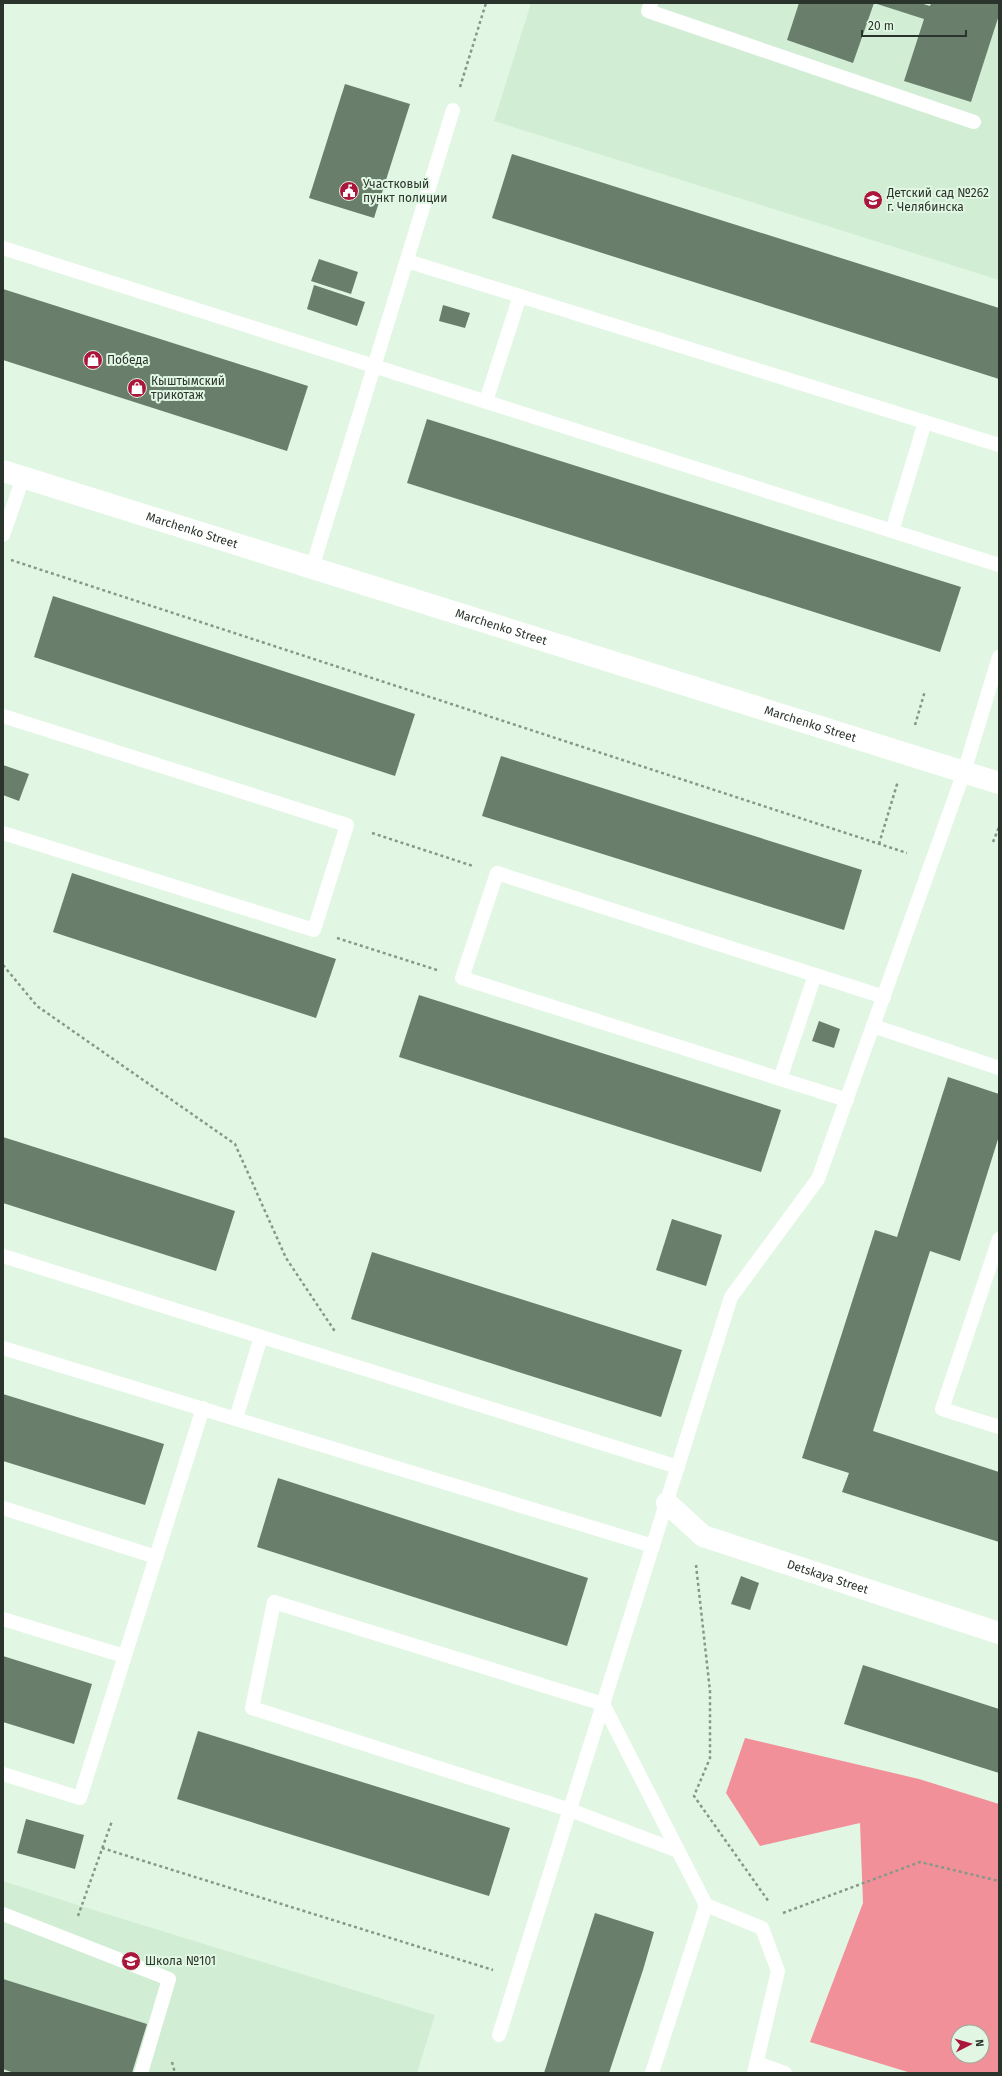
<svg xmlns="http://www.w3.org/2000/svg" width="1002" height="2076" font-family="'Fira Sans',sans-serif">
  <rect width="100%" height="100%" fill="#e1f7e3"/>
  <g fill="#d1eed4">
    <path d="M531,3H999V280L494,121Z"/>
    <path d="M3,1881L81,1906L435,2015L417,2073H3Z"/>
  </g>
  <path fill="#f29099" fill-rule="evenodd" d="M745,1738L919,1779L999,1804V2073H911L810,2042L863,1903L860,1823L760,1846L726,1793ZM958,2032H982V2056H958Z"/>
  <g fill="#6a7e6c">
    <path d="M799,3H920L930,6L931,3H999V15L971,102L904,81L924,19L874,3L853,63L787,40Z"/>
    <path d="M345,84L410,104L374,218L309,198Z"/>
    <path d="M512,154L999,308V379L492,218Z"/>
    <path d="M319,259L358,272L351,294L311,281Z"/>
    <path d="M314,285L365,302L357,326L307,309Z"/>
    <path d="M3,289L308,386L287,451L3,360Z"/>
    <path d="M443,305L470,313L465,328L439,321Z"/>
    <path d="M427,419L961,587L940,652L407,483Z"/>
    <path d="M53,596L415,714L395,776L34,657Z"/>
    <path d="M501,756L862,870L844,930L482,816Z"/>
    <path d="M3,765L29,774L19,801L3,795Z"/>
    <path d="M72,873L336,959L316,1018L53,932Z"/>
    <path d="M419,995L781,1110L761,1172L399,1057Z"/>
    <path d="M819,1021L840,1029L834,1048L812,1041Z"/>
    <path d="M948,1077L999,1094V1136L960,1261L930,1251L873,1431L999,1472V1542L842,1492L849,1473L802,1458L875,1230L897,1237Z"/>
    <path d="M3,1137L235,1211L216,1271L3,1203Z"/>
    <path d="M672,1219L722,1235L706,1286L656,1270Z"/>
    <path d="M372,1252L682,1350L661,1417L351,1319Z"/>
    <path d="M3,1394L164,1444L145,1505L3,1461Z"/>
    <path d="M278,1478L588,1578L567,1646L257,1547Z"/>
    <path d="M741,1576L759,1583L750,1610L731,1604Z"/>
    <path d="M3,1656L92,1684L74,1744L3,1722Z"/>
    <path d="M863,1665L999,1709V1773L844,1724Z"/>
    <path d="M198,1731L510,1828L489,1896L177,1799Z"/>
    <path d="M26,1819L84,1835L75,1869L17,1853Z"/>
    <path d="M595,1913L654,1932L643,1970L609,2073H544Z"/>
    <path d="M3,1979L147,2024L132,2073H14L3,2069Z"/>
  </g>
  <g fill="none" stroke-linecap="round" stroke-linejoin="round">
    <g stroke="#889789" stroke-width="2.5" stroke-dasharray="3 3" stroke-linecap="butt">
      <path d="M460,87L486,3"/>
      <path d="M11,560L907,853"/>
      <path d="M915,725L925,691"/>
      <path d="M372,833L473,866"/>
      <path d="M993,842L999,827"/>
      <path d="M879,844L898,781"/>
      <path d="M337,938L437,970"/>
      <path d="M3,965L37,1006L235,1144L286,1258L336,1333"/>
      <path d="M696,1565L710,1691V1758L694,1796L769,1902"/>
      <path d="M102,1848L493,1970"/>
      <path d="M783,1913L920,1862L999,1881"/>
      <path d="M78,1916L112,1821"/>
      <path d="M172,2062L175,2073"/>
    </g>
    <g stroke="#fff" stroke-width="14">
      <path d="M651,3L648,11L974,122"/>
      <path d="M3,248L999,565"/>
      <path d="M407,261L999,445"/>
      <path d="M486,401L520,296"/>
      <path d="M892,531L925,422"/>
      <path d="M3,535L23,478"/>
      <path d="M312,568L453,110"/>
      <path d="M3,716L347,825L314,930L3,833"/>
      <path d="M873,1026L999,1068"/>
      <path d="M780,1079L815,975"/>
      <path d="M847,1100L462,978L497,873L884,997"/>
      <path d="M999,1239L942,1409L999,1427"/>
      <path d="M3,1256L678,1467"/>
      <path d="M3,1348L653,1546"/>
      <path d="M236,1418L261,1337"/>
      <path d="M3,1508L156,1557"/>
      <path d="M3,1619L124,1656"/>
      <path d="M3,1774L80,1798L203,1408"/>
      <path d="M678,1851L570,1810L252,1708L274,1602L603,1704L706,1905L762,1928L778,1971L754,2073"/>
      <path d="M3,1914L169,1979L141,2073"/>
      <path d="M499,2035L731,1297L818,1179L964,772L999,657"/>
      <path d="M757,2063L785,2073"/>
      <path d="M652,2073L706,1905"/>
    </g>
    <path stroke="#fff" stroke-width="22" id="s1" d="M667,1503L703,1536L999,1633"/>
    <path stroke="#fff" stroke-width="22" id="s2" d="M3,471L999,783"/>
  </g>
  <defs>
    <symbol id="civic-disc" viewBox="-11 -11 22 22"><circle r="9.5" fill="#ab163d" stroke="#e1f7e3"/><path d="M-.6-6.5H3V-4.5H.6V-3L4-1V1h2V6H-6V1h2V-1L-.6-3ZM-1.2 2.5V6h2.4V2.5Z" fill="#fff"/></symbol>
    <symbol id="school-disc" viewBox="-11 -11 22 22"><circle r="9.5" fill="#ab163d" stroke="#e1f7e3"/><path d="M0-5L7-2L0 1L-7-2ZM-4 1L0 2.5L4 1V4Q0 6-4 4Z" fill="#fff"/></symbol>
    <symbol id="shop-disc" viewBox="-11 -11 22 22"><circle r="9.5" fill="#ab163d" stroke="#e1f7e3"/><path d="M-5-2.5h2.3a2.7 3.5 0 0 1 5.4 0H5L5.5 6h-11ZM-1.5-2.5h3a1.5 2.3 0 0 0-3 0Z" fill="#fff"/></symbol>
  </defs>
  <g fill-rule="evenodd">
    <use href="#civic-disc" x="338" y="180" width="22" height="22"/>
    <use href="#school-disc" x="862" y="189" width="22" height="22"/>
    <use href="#shop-disc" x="82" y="349" width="22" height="22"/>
    <use href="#shop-disc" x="126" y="377" width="22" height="22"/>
    <use href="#school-disc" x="120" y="1950" width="22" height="22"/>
  </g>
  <g text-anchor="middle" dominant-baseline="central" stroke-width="4" stroke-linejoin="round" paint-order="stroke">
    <g font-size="12" fill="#2b342c" stroke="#e1f7e3" text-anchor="start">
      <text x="363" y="184">Участковый<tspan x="363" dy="14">пункт полиции</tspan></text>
      <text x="887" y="193">Детский сад №262<tspan x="887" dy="14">г. Челябинска</tspan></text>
      <text x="107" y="360">Победа</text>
      <text x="151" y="381">Кыштымский<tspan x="151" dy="14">трикотаж</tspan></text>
      <text x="145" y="1961">Школа №101</text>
    </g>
    <g font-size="12" fill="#2b342c" stroke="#e1f7e3">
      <text stroke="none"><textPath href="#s2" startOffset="198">Marchenko Street</textPath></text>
      <text stroke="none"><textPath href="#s2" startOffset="522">Marchenko Street</textPath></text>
      <text stroke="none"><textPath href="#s2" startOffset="846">Marchenko Street</textPath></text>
      <text stroke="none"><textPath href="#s1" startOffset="180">Detskaya Street</textPath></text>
    </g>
  </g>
  <rect width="1002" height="2076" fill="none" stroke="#2b342c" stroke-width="8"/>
  <g transform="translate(970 2044) rotate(84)"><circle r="19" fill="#e1f7e3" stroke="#98a99a"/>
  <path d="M0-3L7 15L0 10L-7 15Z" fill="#ab163d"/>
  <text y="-6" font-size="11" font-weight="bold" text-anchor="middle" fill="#2b342c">N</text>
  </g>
  <path d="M862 30v6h104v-6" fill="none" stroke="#2b342c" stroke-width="2"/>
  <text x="868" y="30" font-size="12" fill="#2b342c" stroke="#e1f7e3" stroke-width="3" paint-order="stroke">20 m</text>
</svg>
